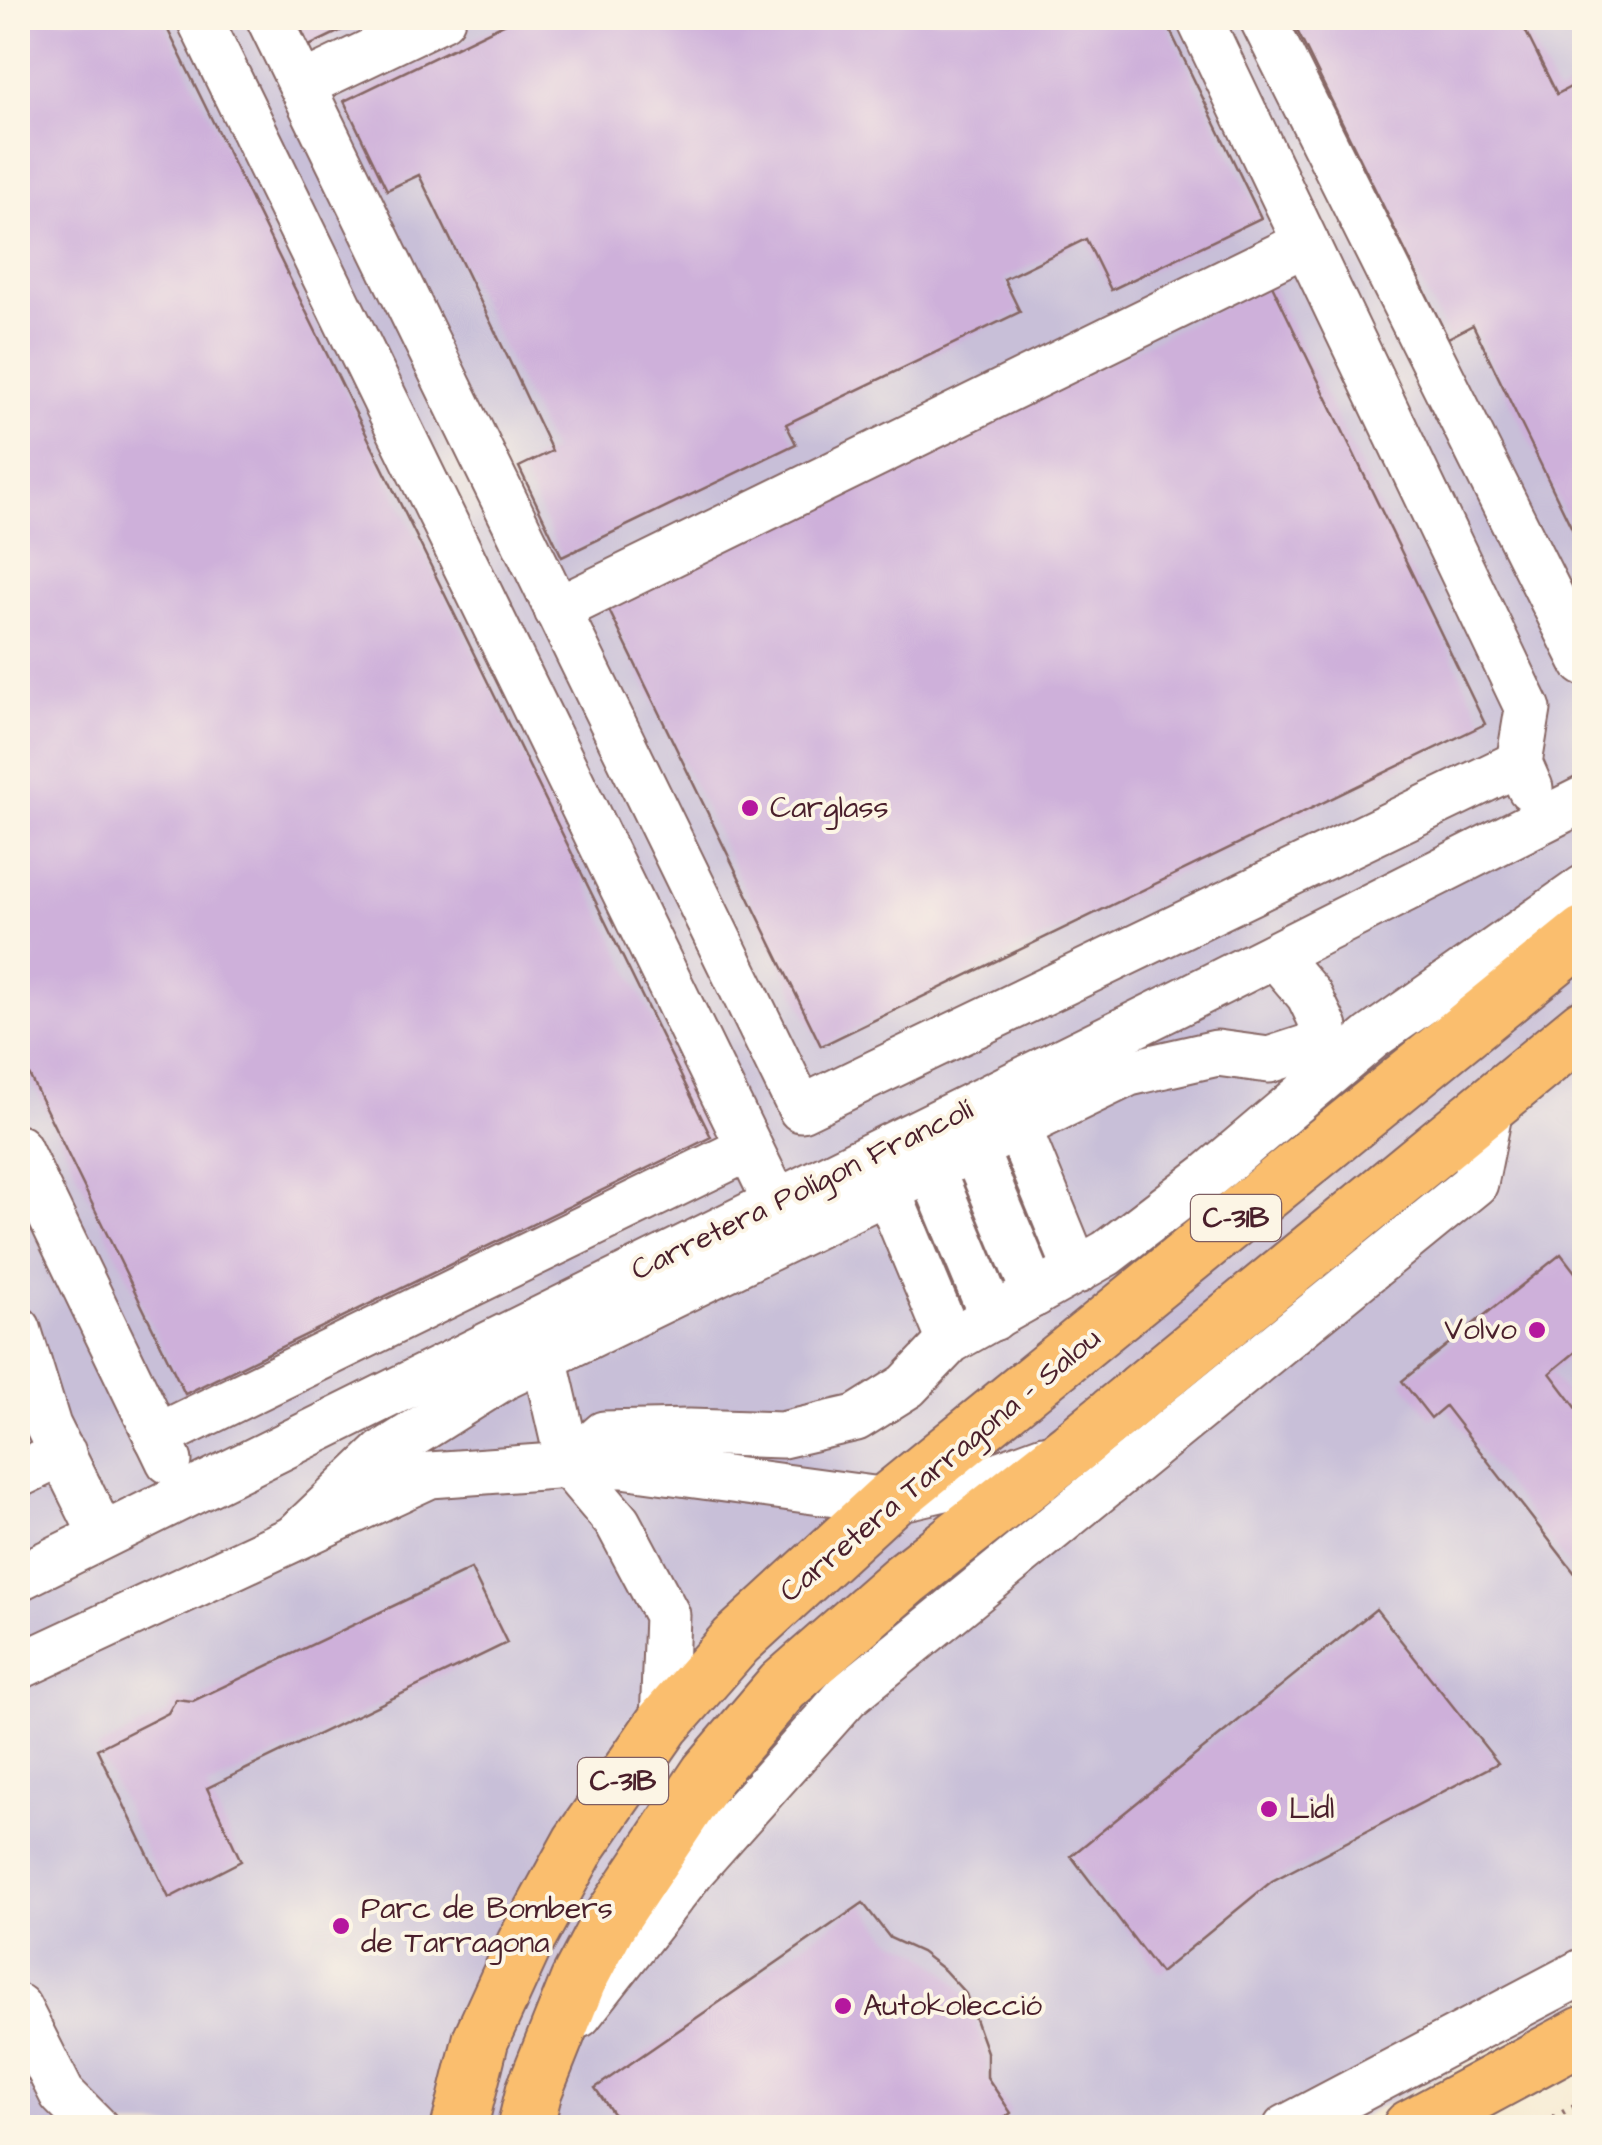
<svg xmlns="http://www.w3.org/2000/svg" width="1602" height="2145" font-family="'Architects Daughter',sans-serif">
  <rect width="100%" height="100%" fill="#fcf5e5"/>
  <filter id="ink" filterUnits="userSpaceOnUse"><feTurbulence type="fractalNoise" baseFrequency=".01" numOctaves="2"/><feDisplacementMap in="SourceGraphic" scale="20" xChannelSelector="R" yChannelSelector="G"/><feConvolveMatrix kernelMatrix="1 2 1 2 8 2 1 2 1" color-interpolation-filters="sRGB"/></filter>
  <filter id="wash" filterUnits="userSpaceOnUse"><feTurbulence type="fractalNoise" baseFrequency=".0048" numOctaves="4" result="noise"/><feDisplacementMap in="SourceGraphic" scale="40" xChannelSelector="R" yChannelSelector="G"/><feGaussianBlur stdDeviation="2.25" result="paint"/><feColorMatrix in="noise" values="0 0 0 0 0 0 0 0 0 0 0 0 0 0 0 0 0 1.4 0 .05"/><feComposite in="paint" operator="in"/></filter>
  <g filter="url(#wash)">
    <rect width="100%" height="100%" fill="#f5e9cf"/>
    <path fill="#c8bfd8" d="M18,18H1584V2002L1342,2127H18Z"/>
    <g id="blocks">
      <g fill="#ceb0da">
        <path d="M18,18H162L711,1137L185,1394L18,1052Z"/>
        <path d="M296,18H367L309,46Z"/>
        <path d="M516,18H1164L1261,218L1111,290L1086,239L1004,279L1020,312L786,424L796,444L562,557L519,467L552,451L509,360L419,175L387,190L344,101Z"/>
        <path d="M1291,18H1519L1557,94L1584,80V543L1580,545L1473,325L1448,338Z"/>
        <path d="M1271,283L1485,724L821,1046L607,606Z"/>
        <path d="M1561,1254L1584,1284V1345L1550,1373L1584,1418V1585L1445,1406L1431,1418L1402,1381Z"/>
        <path d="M471,1569L507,1643L207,1788L241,1861L169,1898L97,1749L168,1713L176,1699L193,1701Z"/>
        <path d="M1376,1609L1498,1763L1272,1881L1160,1973L1071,1856Z"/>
        <path d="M863,1903L890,1938L921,1952L944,1970L966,1994L987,2052V2077L1011,2113L991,2128H623L595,2088Z"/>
      </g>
    </g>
  </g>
  <g filter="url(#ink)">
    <use href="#blocks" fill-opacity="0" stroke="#866664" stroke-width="2.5"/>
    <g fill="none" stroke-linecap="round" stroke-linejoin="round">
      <defs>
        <g id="minor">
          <path d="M199,18L776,1202"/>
          <path d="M269,18L801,1109L1519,763"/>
          <path d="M1199,18L1528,709L1519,763L1530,788"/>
          <path d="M1262,18L1584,663"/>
          <path d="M302,85L442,18"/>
          <path d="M557,610L1306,243"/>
          <path d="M1018,1127L1077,1271"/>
          <path d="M18,1148L169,1461"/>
          <path d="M974,1148L1035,1294"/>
          <path d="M931,1169L993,1318"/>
          <path d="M887,1190L950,1341"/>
          <path d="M18,1329L48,1426L102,1535"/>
          <path d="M548,1329L544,1357L569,1465L618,1523L667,1615L663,1724"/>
          <path d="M157,1437L749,1148"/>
          <path d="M569,1465L604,1434L689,1432L782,1435L856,1418L907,1386L950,1341L1107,1253L1209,1175L1372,1037L1584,888"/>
          <path d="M18,1475L63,1453"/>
          <path d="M295,1537L383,1453L502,1378L1129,1073L1217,1053L1269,1060L1312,1046L1325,1028L1309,995L1275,955"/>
          <path d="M18,1578L1175,1005L1584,799"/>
          <path d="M18,1667L430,1475L569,1465H622L888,1501L992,1477L1044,1458"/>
          <path d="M18,2007L62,2094L96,2128"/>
          <path d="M579,2015L694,1868L847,1696L1475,1183L1491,1104"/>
          <path d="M1286,2128L1584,1971"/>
        </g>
        <g id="major">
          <path d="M459,2128L481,2039L524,1945L580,1843L663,1724L736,1641L888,1501L1584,934"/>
          <path d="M525,2128L534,2091L578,1981L608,1924L708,1774L783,1686L904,1580L1072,1448L1584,1027"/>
          <path d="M1410,2128L1584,2034"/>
        </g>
      </defs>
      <use href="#minor" stroke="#866664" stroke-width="49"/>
      <use href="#major" stroke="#866664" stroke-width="59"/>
      <path stroke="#866664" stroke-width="6" stroke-dasharray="2.5 8" stroke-linecap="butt" d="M1535,2128L1584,2101"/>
      <use href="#minor" stroke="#fff" stroke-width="45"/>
      <use href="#major" stroke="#fabe6e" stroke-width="55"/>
    </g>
  </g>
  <g fill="#b5179e" stroke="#fcf5e5" stroke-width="4">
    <circle cx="750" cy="808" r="10"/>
    <circle cx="1537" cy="1330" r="10"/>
    <circle cx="1269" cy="1809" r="10"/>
    <circle cx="341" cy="1926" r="10"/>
    <circle cx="843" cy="2006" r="10"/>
  </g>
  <g text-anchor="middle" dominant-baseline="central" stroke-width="8" stroke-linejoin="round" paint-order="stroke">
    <g fill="#fcf5e5" stroke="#7f5f63" stroke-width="2.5">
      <rect x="1191" y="1195" width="90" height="46" rx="8"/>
      <rect x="578" y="1758" width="90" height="46" rx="8"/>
    </g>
    <g font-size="28" font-weight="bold" fill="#4a1f2b">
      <text x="1236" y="1218">C-31B</text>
      <text x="623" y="1781">C-31B</text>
    </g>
    <g font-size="30" fill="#4a1f2b" stroke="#fcf5e5" text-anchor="start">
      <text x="770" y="808">Carglass</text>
      <text x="1517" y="1330" text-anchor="end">Volvo</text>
      <text x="1289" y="1809">Lidl</text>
      <text x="361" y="1909">Parc de Bombers<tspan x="361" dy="34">de Tarragona</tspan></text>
      <text x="863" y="2006">Autokolecció</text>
    </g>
    <g font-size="30" fill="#4a1f2b" stroke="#fcf5e5">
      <text transform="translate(802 1190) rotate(-26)">Carretera Polígon Francolí</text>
      <text transform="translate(940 1465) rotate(-40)">Carretera Tarragona - Salou</text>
    </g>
  </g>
  <rect width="1602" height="2145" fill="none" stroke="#fcf5e5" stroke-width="60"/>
</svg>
